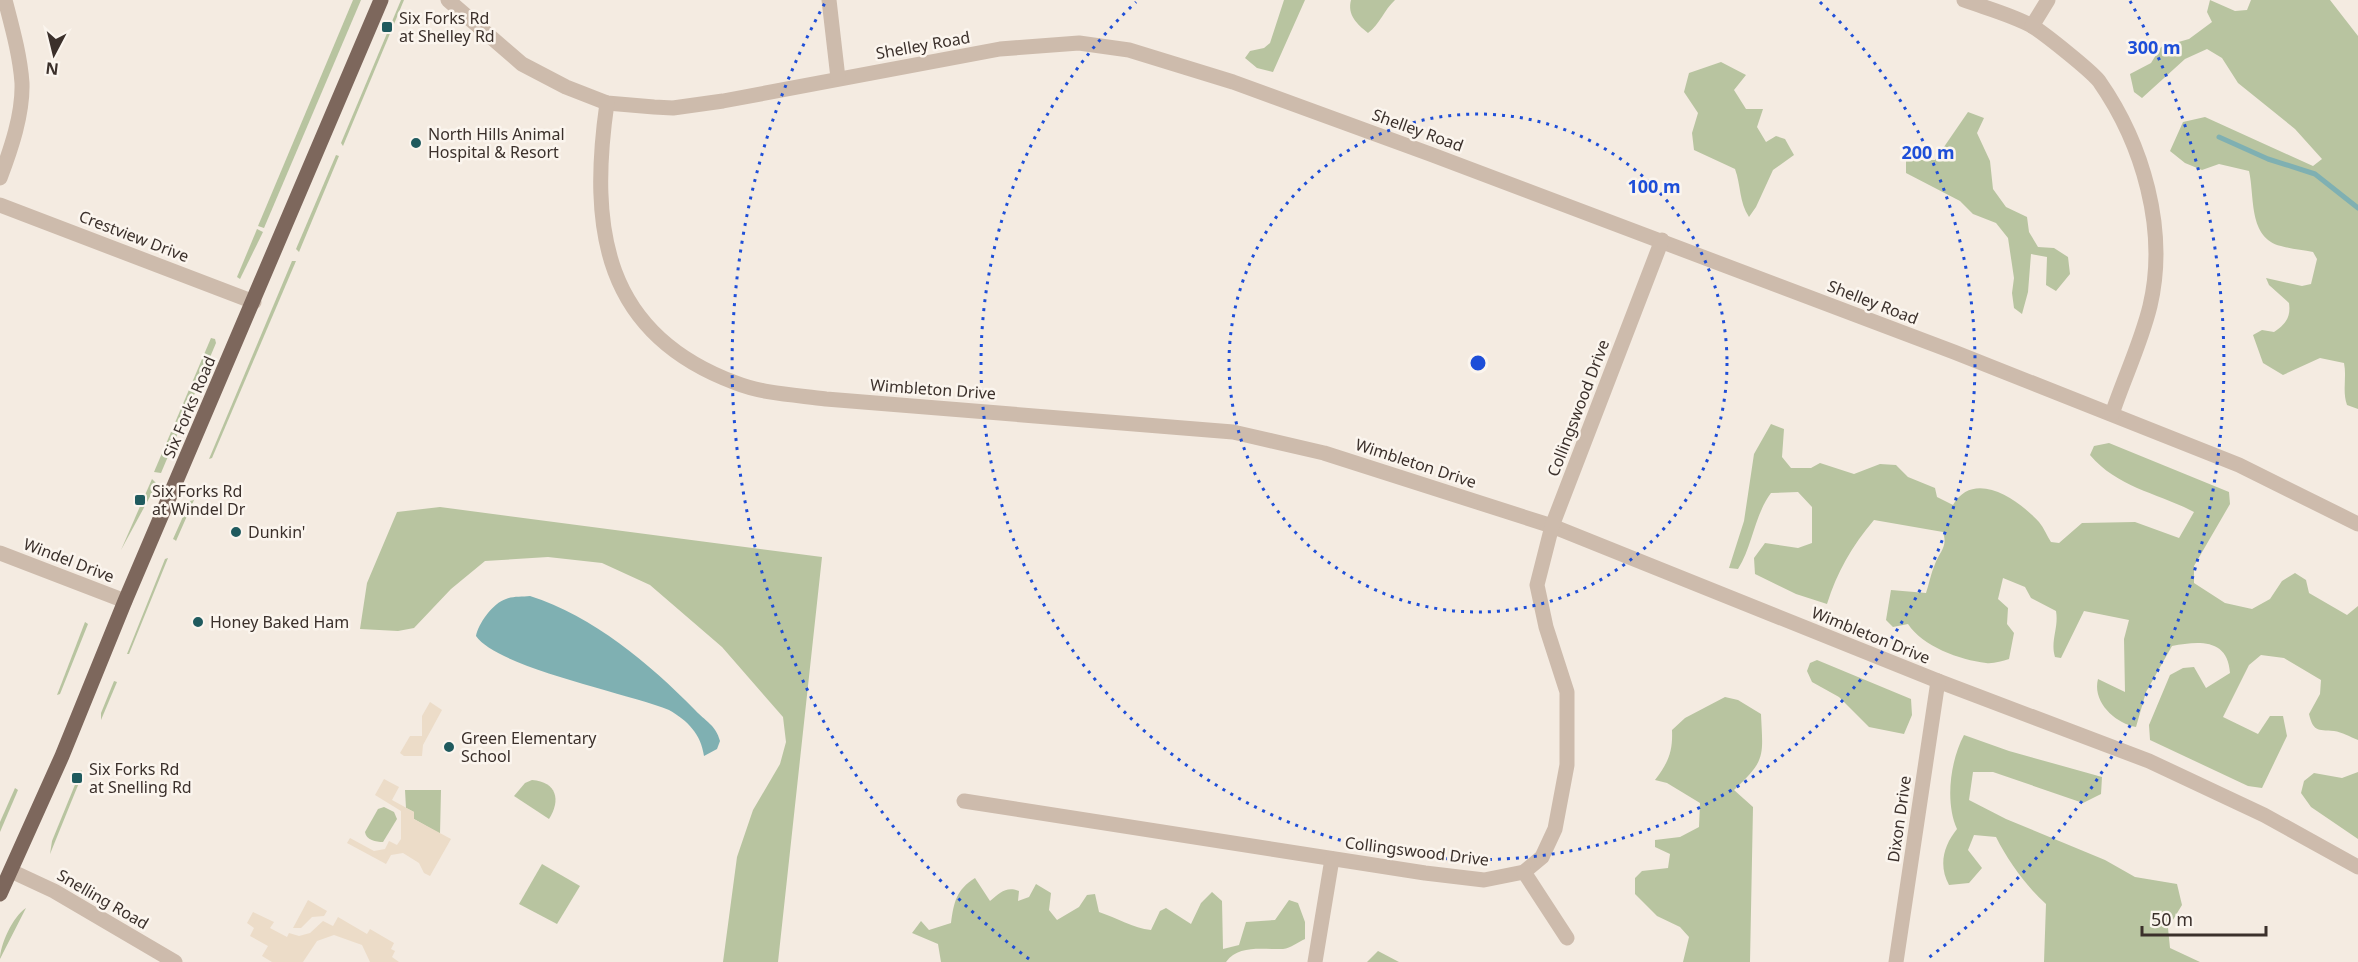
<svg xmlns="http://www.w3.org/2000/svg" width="2358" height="962" font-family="'Noto Sans',sans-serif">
  <rect width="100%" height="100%" fill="#f4ebe1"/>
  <g fill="#b8c4a0">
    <path d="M353,0H361L264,228L258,226Z"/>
    <path d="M401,0H404L343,146L341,143Z"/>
    <path d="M1284,0H1305L1273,72L1257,68L1245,58L1250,51L1264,48L1270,43Z"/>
    <path d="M1351,0H1395C1384,10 1380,24 1368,33C1357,24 1347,15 1351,0Z"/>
    <path d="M2210,0L2235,11L2247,10L2251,0H2330L2358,36V409L2347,405C2342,391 2347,377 2344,363L2320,358L2283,375L2263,363L2253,335L2262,330L2274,332C2286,324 2291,317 2289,303L2269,285L2266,278L2302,286L2311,284L2317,259L2313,252C2303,250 2292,249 2281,246C2248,238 2255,197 2249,171L2219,164L2202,170L2185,163L2170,151L2183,122L2205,117L2313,166L2322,159L2295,129L2238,83L2222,58L2207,49L2185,59L2142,98L2134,92L2130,74L2151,63L2161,47L2189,39L2212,22L2207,12Z"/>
    <path d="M1721,62L1746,75L1734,90L1746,109H1763L1757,127L1766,142L1776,136L1785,139L1794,155L1773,170L1756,207L1749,217C1739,202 1741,185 1735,169L1694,150L1692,133L1698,113L1684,92L1689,73Z"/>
    <path d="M1968,112L1984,118L1977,133L1990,161L1993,189L2006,207L2027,217L2029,232L2038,247L2054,248L2068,257L2070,274L2056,291L2046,285L2047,257L2031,254L2028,292L2022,314L2014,308L2012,293L2014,278L2008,238L1996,223L1973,214L1960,201L1906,173V160H1935Z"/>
    <path d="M336,155L339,156L299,252L296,249Z"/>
    <path d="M257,229L263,232L240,279L237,277Z"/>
    <path d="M292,261H296L212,458L209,459Z"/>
    <path d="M211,338L215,339L216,343L161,473L154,472Z"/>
    <path d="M1771,424L1784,429L1782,457L1791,468H1811L1820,463L1854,474L1880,464L1896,465L1908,477L1935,488L1937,497L1953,505C1974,469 2018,499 2039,522C2044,528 2047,536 2051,542L2059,543L2082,523L2135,522L2179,538L2194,512C2158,493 2118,488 2090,455L2094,446L2109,443L2229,492L2230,504L2194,566V583L2225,603L2252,609L2270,599L2282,581L2295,573L2306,580L2309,593L2347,615L2358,606V740C2350,737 2342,732 2334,731C2317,730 2313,731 2309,714L2320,694L2321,680L2284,658L2261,655L2249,665L2223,717L2258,734L2270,716H2283L2287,736L2262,788L2248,786L2150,740L2149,725L2170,675L2183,668L2194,667L2206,688L2230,673C2228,638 2198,641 2172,646L2146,692L2136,727C2115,723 2092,702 2098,679L2125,692L2124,639L2129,620L2084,611L2061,658L2055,657C2050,641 2059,628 2056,611L2031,598L2025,587L2003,578L1998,599L2008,608L2007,624L2014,633L2009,659C2002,661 1993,664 1986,663C1960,660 1922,646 1908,624L1893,627L1886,620L1891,590L1926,593C1929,584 1931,573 1935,564C1940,551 1948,547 1943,532L1874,520C1852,546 1837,572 1827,604L1796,594L1755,574L1754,558L1765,543L1798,548L1812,543V507L1798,492L1771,493C1754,516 1753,545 1738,569L1729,568L1744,521L1754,454Z"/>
    <path d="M152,479L156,483L153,491L121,550Z"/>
    <path d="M194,500L176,541L175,540L173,539L190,501Z"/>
    <path d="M440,507L822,557L778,962H723L737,857L753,810L780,764L786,742L783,717L722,647L650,585L602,563L548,557L485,561L451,589L414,628L398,631L360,629L367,583L397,512Z"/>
    <path d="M168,558L129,654H127L165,559Z"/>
    <path d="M85,622L88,624L60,694L57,695Z"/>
    <path d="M1817,660L1911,699L1912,715L1904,734L1869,727L1839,697L1812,682L1807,671L1810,663Z"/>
    <path d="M114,681L117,682L101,720V713Z"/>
    <path d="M1725,697L1738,700L1761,714C1763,757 1766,760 1734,790L1753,807L1750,962H1683L1689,937L1680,927L1657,916L1635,894V878L1642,871L1668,868L1670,854L1655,847V840L1680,837L1699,827L1700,803L1667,783L1655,780C1668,763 1673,752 1672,730L1685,718Z"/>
    <path d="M1964,735L2009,751L2102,777L2101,794L2083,803L1993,772H1973L1969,800L2006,819L2105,860L2135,877L2177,884L2182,905L2168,928L2170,948L2200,962H2044L2046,904C2026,886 2008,861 1996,837L1974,835L1968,850L1982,868L1969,883L1949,885C1938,865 1944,845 1957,829C1945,803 1950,761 1964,735Z"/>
    <path d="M81,770L83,773L50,854L52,841Z"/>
    <path d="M2358,772V839L2311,807L2301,793L2304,781L2314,773L2342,778Z"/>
    <path d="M532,780C557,782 561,800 549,819L514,796L525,783Z"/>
    <path d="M15,788L18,790L0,832V822Z"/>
    <path d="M405,790H441L440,834L414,819V812L406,808Z"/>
    <path d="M384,807L394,812L397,819L383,842C376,842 366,840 365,832L378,809Z"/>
    <path d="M542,864L580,886L557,924L519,904Z"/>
    <path d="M975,878L990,901C1000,893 1006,886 1019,891L1018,901L1029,897L1036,884L1051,893L1049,910L1057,920L1079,907L1087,895L1095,894L1099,912C1117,918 1133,928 1151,930L1160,911L1166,908L1191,924L1201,903L1212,892L1222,901L1223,949L1239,945L1246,922L1275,920L1289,900L1298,903L1305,922V939C1298,942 1291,948 1283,949C1264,950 1239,944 1226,962H941L938,944L912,933L921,921L929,930L951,923C954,902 956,890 975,878Z"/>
    <path d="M26,908L3,953L0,959C0,945 13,916 26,908Z"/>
    <path d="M1378,951L1399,962H1367Z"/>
  </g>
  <g fill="#ecdcc8">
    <path d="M430,702L442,710L423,745L422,756H404L400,753L410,736H422V716Z"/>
    <path d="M384,779L399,787L392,800L414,812V819L451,839L430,876L424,873L419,863L403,853L391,855L386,864L347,843L350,838L374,851L385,849L389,841L397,845L401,839V811L375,795Z"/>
    <path d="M308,900L327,911L324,916L312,917L301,928H293Z"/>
    <path d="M253,912L274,922L270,928L287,937L289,933L299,936L310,933L323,921L333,926L338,917L367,934L370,929L394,943L391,949L395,951L392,957L399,962H370L362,945L334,935L317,941L303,962H272L262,956L268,946L250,936L254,928L247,923Z"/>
  </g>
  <path fill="#7fb0b2" d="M530,596C593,616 650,664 695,710C705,721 716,725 720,741L717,749L704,756C701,734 688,721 669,710C628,693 498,668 476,636C478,624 493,603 506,599C513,596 522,597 530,596Z"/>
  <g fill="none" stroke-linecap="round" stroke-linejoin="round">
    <path stroke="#7fb0b2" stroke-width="5" d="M2219,137L2268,159L2315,174L2358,208"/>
    <g stroke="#cdbbac" stroke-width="15">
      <path d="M448,0L522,64L566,87L607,103L654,107L673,108L723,101L1000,49L1079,43L1129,50L1233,82L1430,154L1954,352L2239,465L2358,524"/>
      <path d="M829,0L838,78"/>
      <path d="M1964,0C1986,8 2012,15 2032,26C2045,34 2090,70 2099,81C2143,144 2168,230 2150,306C2141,343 2124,378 2112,414"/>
      <path d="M2032,26L2048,0"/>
      <path d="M607,103C589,228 603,334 736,383C764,394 796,395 826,399L1233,432L1324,453L1552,526L1938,681L2149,761L2264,815L2358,867"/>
      <path d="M0,178C11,149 23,114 22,83C20,55 12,27 5,0"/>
      <path d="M0,205L254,302"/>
      <path d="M0,553L125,601"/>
      <path d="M964,801L1425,873L1484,880L1524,872L1542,857L1555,829L1567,765V692L1546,627L1537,585L1552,526L1662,240"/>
      <path d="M11,871L54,891L175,962"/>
      <path d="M1524,872L1567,938"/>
      <path d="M1315,962L1332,859"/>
      <path d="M1896,962L1938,681"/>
    </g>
    <path stroke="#7d675c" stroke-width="15" d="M0,894L62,756L125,601L381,0"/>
  </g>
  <g fill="none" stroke="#1d4ed8" stroke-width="3" stroke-dasharray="3 6">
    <circle cx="1478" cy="363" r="249"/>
    <path d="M1820 2A497 497 0 1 1 1136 2"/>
    <path d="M1029 959A746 746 0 0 1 826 1M2130 1A746 746 0 0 1 1927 959"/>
  </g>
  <g fill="#1f5a5e" stroke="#fbf5ee" stroke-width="2">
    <rect x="381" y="21" width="12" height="12" rx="3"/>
    <circle cx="416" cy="143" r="6"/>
    <rect x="134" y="494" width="12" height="12" rx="3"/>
    <circle cx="236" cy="532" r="6"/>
    <circle cx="198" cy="622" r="6"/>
    <circle cx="449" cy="747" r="6"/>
    <rect x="71" y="772" width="12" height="12" rx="3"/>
  </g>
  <g text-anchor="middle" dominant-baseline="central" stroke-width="5" stroke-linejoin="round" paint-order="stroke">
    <g font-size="16" fill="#3b302b" stroke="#fbf5ee" text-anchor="start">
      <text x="399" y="18">Six Forks Rd<tspan x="399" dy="18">at Shelley Rd</tspan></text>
      <text x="428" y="134">North Hills Animal<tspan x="428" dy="18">Hospital &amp; Resort</tspan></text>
      <text x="152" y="491">Six Forks Rd<tspan x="152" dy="18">at Windel Dr</tspan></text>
      <text x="248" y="532">Dunkin'</text>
      <text x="210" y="622">Honey Baked Ham</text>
      <text x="461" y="738">Green Elementary<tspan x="461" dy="18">School</tspan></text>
      <text x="89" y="769">Six Forks Rd<tspan x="89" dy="18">at Snelling Rd</tspan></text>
    </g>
    <g font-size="16" fill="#3b302b" stroke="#fbf5ee">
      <text transform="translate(923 45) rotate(-10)">Shelley Road</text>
      <text transform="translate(1418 130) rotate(20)">Shelley Road</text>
      <text transform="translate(134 236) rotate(21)">Crestview Drive</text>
      <text transform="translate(1873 302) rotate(21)">Shelley Road</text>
      <text transform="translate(933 389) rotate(4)">Wimbleton Drive</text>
      <text transform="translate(189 407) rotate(-67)">Six Forks Road</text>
      <text transform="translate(1578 408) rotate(-69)">Collingswood Drive</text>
      <text transform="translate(1416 463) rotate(18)">Wimbleton Drive</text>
      <text transform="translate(69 560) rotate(21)">Windel Drive</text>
      <text transform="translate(1871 635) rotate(22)">Wimbleton Drive</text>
      <text transform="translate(1899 819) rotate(-82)">Dixon Drive</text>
      <text transform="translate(1417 851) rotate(7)">Collingswood Drive</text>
      <text transform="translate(103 899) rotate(30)">Snelling Road</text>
    </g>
  </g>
  <circle cx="1478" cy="363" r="9" fill="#1d4ed8" stroke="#fbf5ee" stroke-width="3"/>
  <g font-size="18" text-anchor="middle" font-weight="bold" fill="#1d4ed8" stroke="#fbf5ee" stroke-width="5" stroke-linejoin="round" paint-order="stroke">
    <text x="2154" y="54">300 m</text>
    <text x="1928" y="159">200 m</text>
    <text x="1654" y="193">100 m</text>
  </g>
  <g transform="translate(54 54) rotate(187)" stroke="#fbf5ee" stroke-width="4.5" paint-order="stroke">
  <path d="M0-4.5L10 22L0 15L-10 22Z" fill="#3b302b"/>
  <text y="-9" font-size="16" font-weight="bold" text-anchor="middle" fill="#3b302b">N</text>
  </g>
  <path d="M2142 926v9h124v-9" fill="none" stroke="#3b302b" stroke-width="3"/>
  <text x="2151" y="926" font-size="18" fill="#3b302b" stroke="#fbf5ee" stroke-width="4.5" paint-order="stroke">50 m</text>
</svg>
